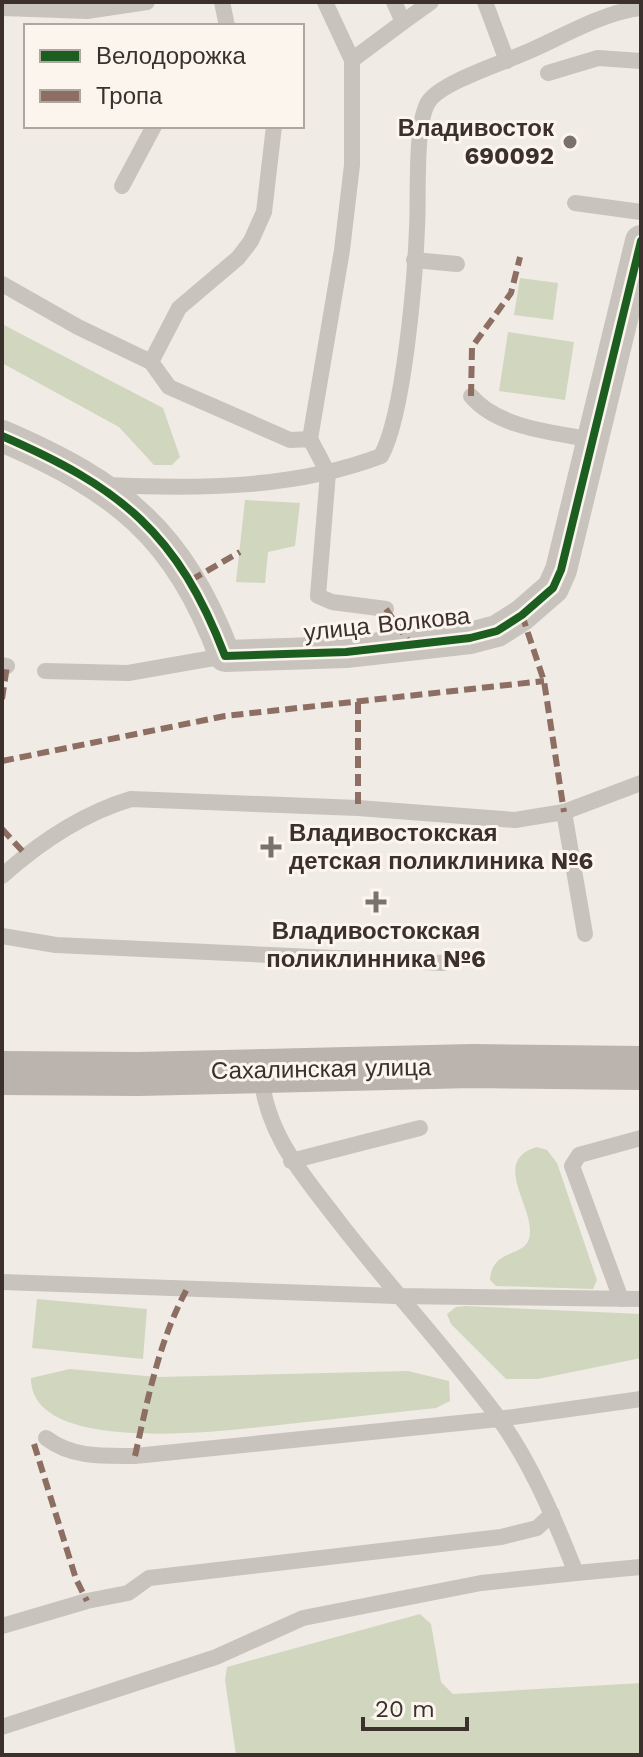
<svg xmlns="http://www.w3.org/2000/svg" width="643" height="1757" font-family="'Work Sans',sans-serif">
  <rect width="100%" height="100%" fill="#f0ebe5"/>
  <g fill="#d1d6bf">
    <path d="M520,278L558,283L553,320L514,315Z"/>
    <path d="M2,324L163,408L180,457L172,465H154L119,427L2,363Z"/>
    <path d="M508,332L574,342L565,400L499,391Z"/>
    <path d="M245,500L300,503L295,546L268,552L265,583L236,582Z"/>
    <path d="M537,1147L547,1150L557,1163L597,1280L593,1289L496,1286L490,1280C492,1245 530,1260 530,1232C531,1203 492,1160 537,1147Z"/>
    <path d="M37,1299L147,1309L143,1359L32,1348Z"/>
    <path d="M466,1306L641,1314V1358L538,1379H506L451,1324L447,1314L456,1307Z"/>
    <path d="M70,1369L157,1377L408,1371L449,1381L450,1401L436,1408C390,1413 343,1418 297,1423C247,1428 30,1461 31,1378Z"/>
    <path d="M420,1614L431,1624L441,1682L453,1694L641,1683V1755H236L225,1680L227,1667Z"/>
  </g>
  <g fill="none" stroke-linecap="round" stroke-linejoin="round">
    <g stroke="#c9c3be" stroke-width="16">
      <path d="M222,2L227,26"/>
      <path d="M485,2L507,61"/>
      <path d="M2,8L87,11L147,2"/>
      <path d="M403,22L431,2"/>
      <path d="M352,60L403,22L394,2"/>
      <path d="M548,73L598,58L641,61"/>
      <path d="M274,126L264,212L251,241L238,258L179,308L151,362L169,387L290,440L310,439L328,473L318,596L332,602L386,609"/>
      <path d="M122,186L154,126"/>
      <path d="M575,203L641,212"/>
      <path d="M414,260L457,264"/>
      <path d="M2,284L78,327L151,362"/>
      <path d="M471,396C498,428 552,432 592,440"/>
      <path d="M310,439L342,250L352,165V60L325,2"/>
      <path d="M106,485C198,489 294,489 381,456C404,415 415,280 417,228C419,200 414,122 429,101C442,82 505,62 527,52C562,37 603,12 641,8"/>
      <path d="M2,665L7,666"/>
      <path d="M45,671L128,673L225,656"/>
      <path d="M564,812L585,934"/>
      <path d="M2,876C40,842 81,814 131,799L358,808L515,820L564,812L641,783"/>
      <path d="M2,936L56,945L443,963"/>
      <path d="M261,1074C266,1135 304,1176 339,1222C390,1288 447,1349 497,1416C531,1462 555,1520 576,1573L641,1567"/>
      <path d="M291,1161L420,1128"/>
      <path d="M2,1282L396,1296L641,1299"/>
      <path d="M621,1299L572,1166L579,1155L641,1138"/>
      <path d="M46,1438C73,1458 102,1456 135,1456L499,1419L641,1399"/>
      <path d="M2,1626L87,1601L128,1593L149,1578L501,1537L537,1528L552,1514"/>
      <path d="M2,1727L216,1657L303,1618L481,1583L576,1573"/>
    </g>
    <path stroke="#c9c3be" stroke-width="32" d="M2,436C120,487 178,533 225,656L346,652L470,638L497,631L522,615L553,588L561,570L641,241"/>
    <path stroke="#bab3ae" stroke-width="44" d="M2,1073L138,1074L472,1066L641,1068"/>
    <g stroke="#8d6e63" stroke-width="6" stroke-dasharray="12 6" stroke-linecap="butt">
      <path d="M471,396L472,347L511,293L520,257"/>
      <path d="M191,580L240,552"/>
      <path d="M386,609L409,642"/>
      <path d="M522,615L544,681L564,812"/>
      <path d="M2,699L7,666"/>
      <path d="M358,702V808"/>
      <path d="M2,761L225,716L544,681"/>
      <path d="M2,829L26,855"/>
      <path d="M34,1444L76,1579L87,1601"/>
      <path d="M135,1456C148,1398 159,1340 188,1287"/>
    </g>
    <defs>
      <path id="cycleway" d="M2,436C120,487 178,533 225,656L346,652L470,638L497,631L522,615L553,588L561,570L641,241"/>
    </defs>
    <use href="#cycleway" stroke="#fbf5ee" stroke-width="13"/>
    <use href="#cycleway" stroke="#1b5e20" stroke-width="8"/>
  </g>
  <g fill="#7a716c" stroke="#fbf5ee" stroke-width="3">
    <circle cx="570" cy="142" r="8"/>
    <path d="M267 835h8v8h8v8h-8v8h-8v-8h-8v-8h8z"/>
    <path d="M372 890h8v8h8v8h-8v8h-8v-8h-8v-8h8z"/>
  </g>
  <g text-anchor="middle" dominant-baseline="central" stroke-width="6" stroke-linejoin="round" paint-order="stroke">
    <g font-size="24" font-weight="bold" fill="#3b302b" stroke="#fbf5ee" text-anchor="end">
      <text x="554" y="128">Владивосток<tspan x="554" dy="28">690092</tspan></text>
      <text x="289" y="833" text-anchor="start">Владивостокская<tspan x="289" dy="28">детская поликлиника №6</tspan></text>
      <text x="376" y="931" text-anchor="middle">Владивостокская<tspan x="376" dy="28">поликлинника №6</tspan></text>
    </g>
    <g font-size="24" fill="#3b302b" stroke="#fbf5ee">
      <text transform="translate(387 624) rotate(-6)">улица Волкова</text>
      <text transform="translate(321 1069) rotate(-1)">Сахалинская улица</text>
    </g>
  </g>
  <rect width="643" height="1757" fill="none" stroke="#3b302b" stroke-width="8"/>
  <rect x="24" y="24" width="280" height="104" fill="#fbf5ee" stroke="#aea6a0" stroke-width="2"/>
  <rect x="40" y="50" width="40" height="12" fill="#1b5e20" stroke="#aea6a0" stroke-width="2"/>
  <text x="96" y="64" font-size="24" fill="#3b302b">Велодорожка</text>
  <rect x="40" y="90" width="40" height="12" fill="#8d6e63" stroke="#aea6a0" stroke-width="2"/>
  <text x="96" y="104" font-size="24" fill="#3b302b">Тропа</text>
  <path d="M363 1717v12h104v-12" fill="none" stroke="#3b302b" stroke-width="4"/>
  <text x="375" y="1717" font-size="24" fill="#3b302b" stroke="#fbf5ee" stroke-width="6" paint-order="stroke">20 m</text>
</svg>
